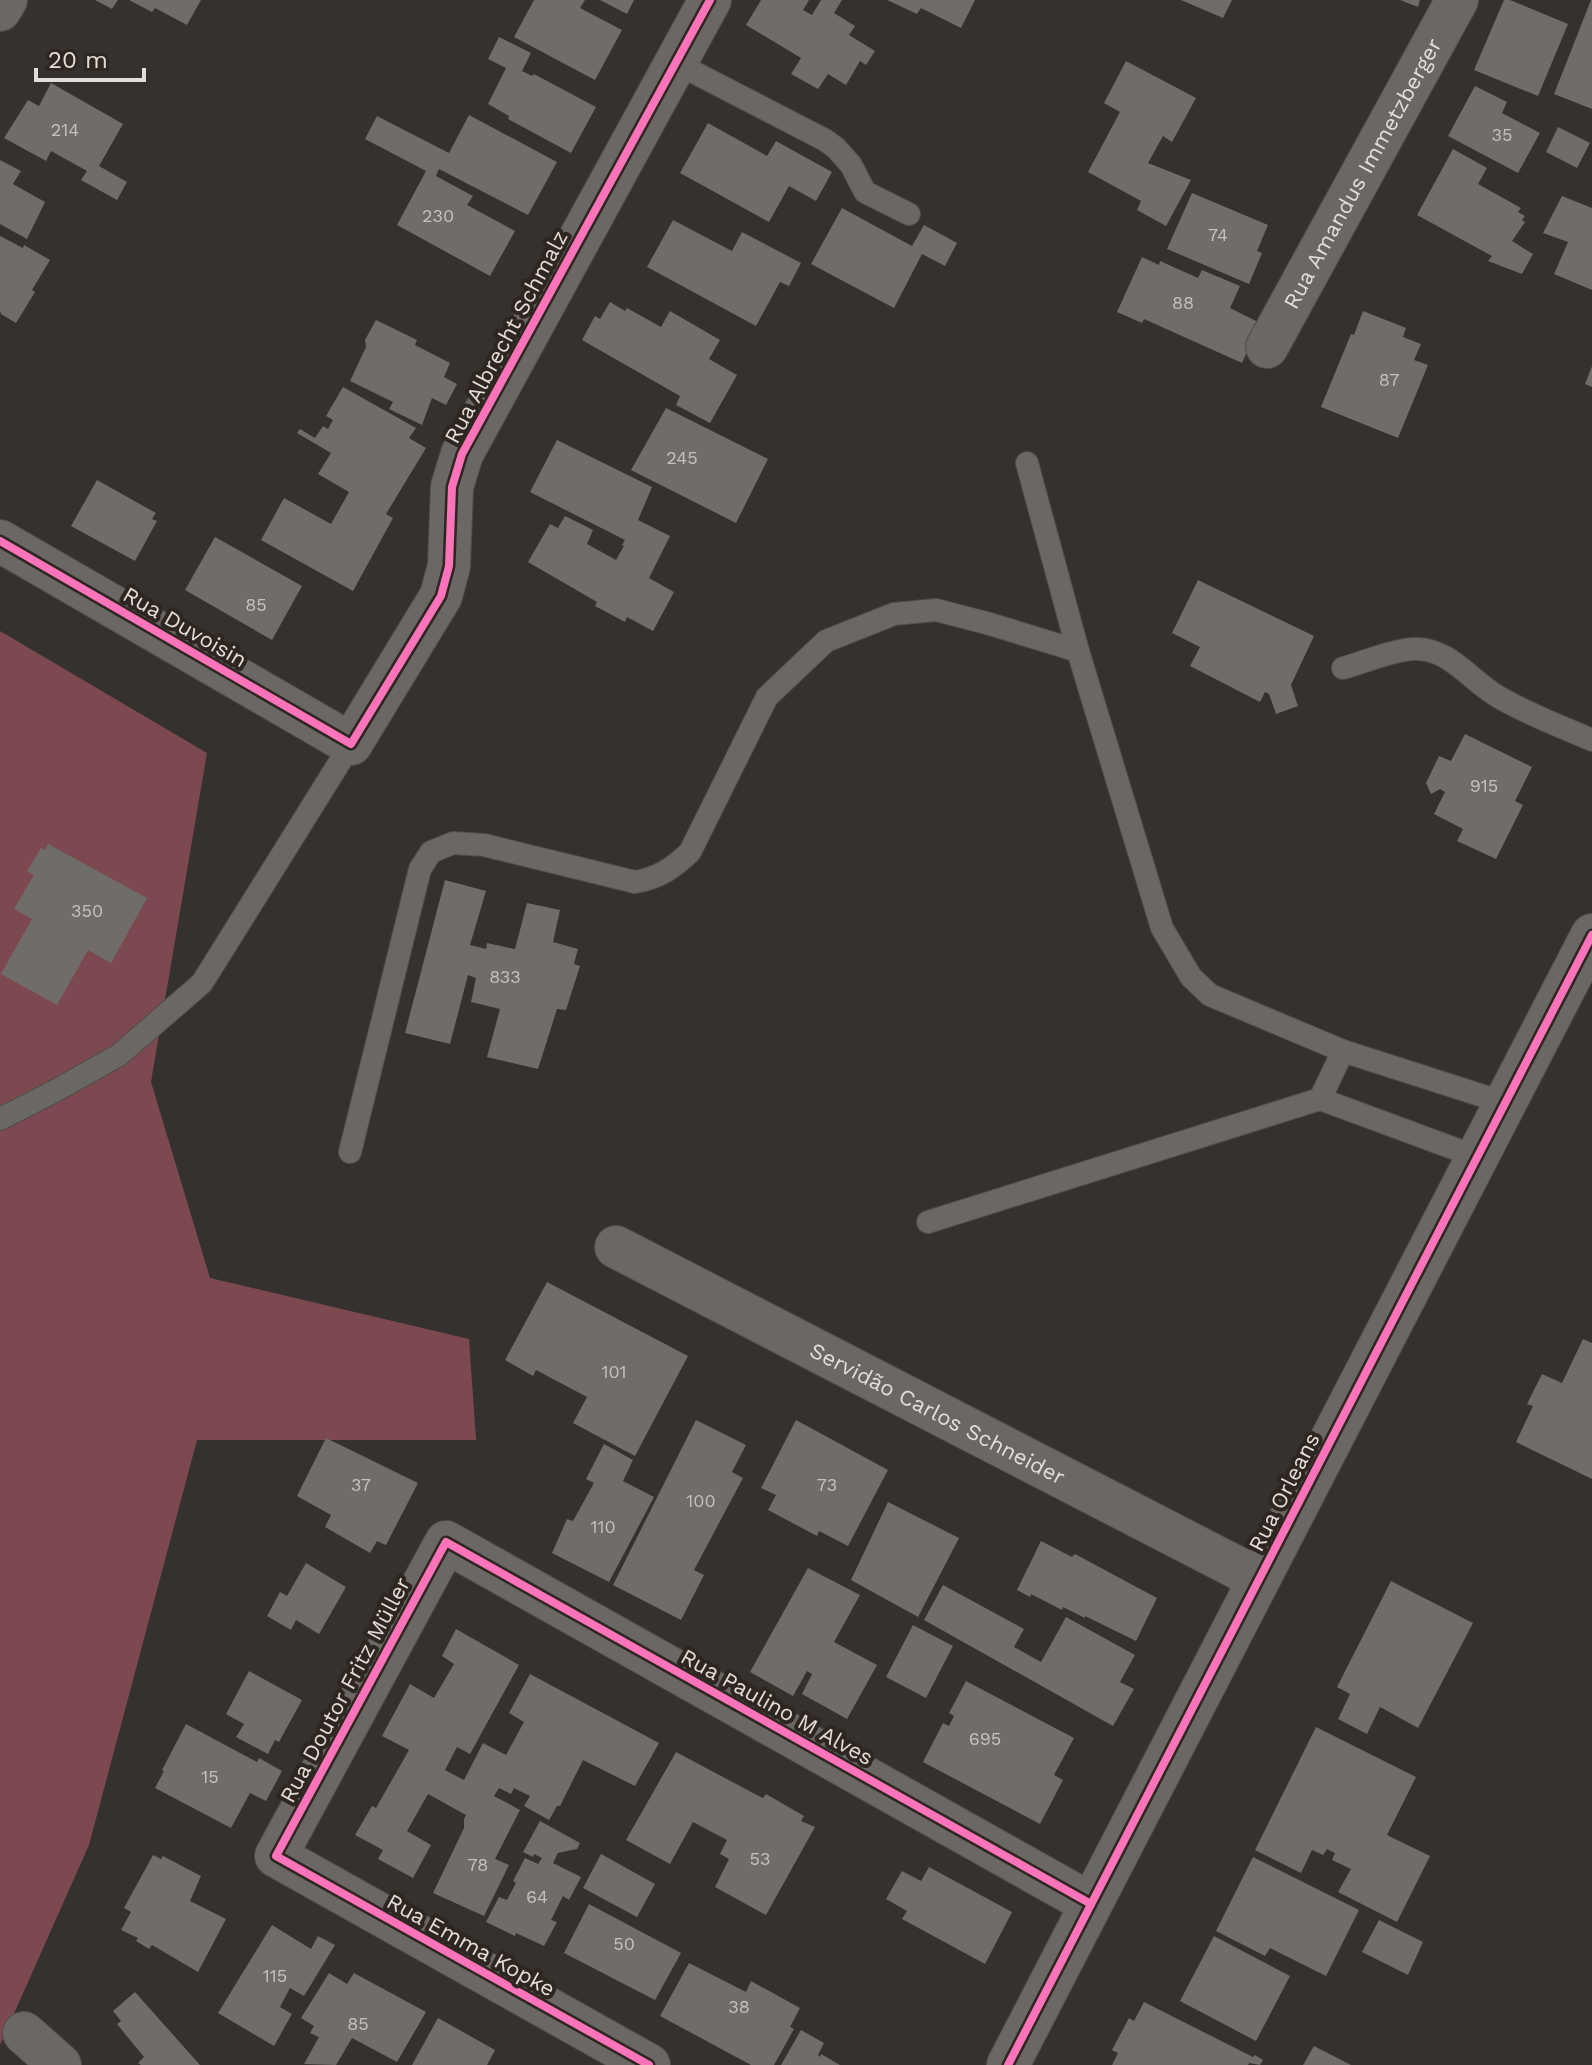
<svg xmlns="http://www.w3.org/2000/svg" width="1592" height="2065" font-family="'Work Sans',sans-serif">
  <rect width="100%" height="100%" fill="#34312e"/>
  <path fill="#7d4951" d="M0,631L207,753L151,1082L210,1278L469,1339L476,1440H197L89,1845L0,2045Z"/>
  <g fill="#6f6c6a">
    <path d="M95,0H118L112,9Z"/>
    <path d="M129,0H201L187,25L155,8L152,12Z"/>
    <path d="M534,0H585L580,8L622,30L595,80L514,37Z"/>
    <path d="M600,0H634L627,14Z"/>
    <path d="M761,0H809L803,10L812,15L821,0H842L834,13L855,26L849,35L875,51L866,65L860,61L846,85L828,74L818,89L791,74L801,58L746,25Z"/>
    <path d="M887,0H975L961,28L921,8L917,14Z"/>
    <path d="M1181,0H1232L1223,18Z"/>
    <path d="M1400,0H1420L1418,7Z"/>
    <path d="M1504,0H1510L1568,24L1538,96L1474,70Z"/>
    <path d="M1591,0H1592V109L1554,94Z"/>
    <path d="M499,37L531,53L522,71L532,76L534,74L596,107L571,153L508,119L509,116L488,104L506,68L488,59Z"/>
    <path d="M1126,61L1196,98L1172,142L1163,136L1148,163L1191,180L1166,226L1137,210L1141,201L1088,172L1120,112L1104,103Z"/>
    <path d="M51,83L123,124L99,166L127,182L117,200L81,180L87,171L51,151L46,161L4,138L28,100L39,106Z"/>
    <path d="M1475,86L1507,102L1502,113L1540,133L1518,173L1448,136Z"/>
    <path d="M469,115L557,162L528,215L439,169L436,176L473,196L467,205L515,231L490,276L397,225L426,171L365,139L377,116L449,153Z"/>
    <path d="M708,123L767,156L776,141L832,172L816,201L789,186L769,222L680,173Z"/>
    <path d="M1558,127L1590,143L1577,168L1546,152Z"/>
    <path d="M1453,149L1487,168L1478,184L1521,208L1518,212L1525,216L1522,220L1525,222L1512,241L1533,254L1522,274L1488,261L1492,256L1417,215Z"/>
    <path d="M0,160L21,171L13,184L45,202L27,239L0,224Z"/>
    <path d="M1192,193L1268,225L1257,251L1262,253L1249,284L1167,249Z"/>
    <path d="M1562,196L1592,208V290L1554,274L1568,242L1543,233Z"/>
    <path d="M842,208L912,246L924,225L957,243L945,266L922,254L894,308L811,264Z"/>
    <path d="M673,220L732,251L742,232L801,263L789,286L780,282L756,326L647,267Z"/>
    <path d="M0,236L23,248L24,245L50,260L32,290L35,292L16,323L1,314L0,311Z"/>
    <path d="M1142,257L1159,265L1160,261L1198,278L1202,270L1240,286L1230,308L1260,323L1242,363L1144,319L1142,323L1117,312Z"/>
    <path d="M610,302L625,311L627,308L661,327L670,311L720,340L709,359L737,375L710,423L676,405L680,396L582,340L595,316L600,319Z"/>
    <path d="M1363,311L1406,328L1403,337L1421,344L1414,360L1428,365L1398,438L1321,407L1351,334L1354,335Z"/>
    <path d="M376,320L417,340L415,345L450,363L444,377L457,384L446,405L432,398L422,425L389,409L393,402L350,381L366,347L365,340Z"/>
    <path d="M1592,366V387L1585,384Z"/>
    <path d="M343,387L416,428L409,438L426,448L386,514L393,518L353,591L261,540L284,498L331,524L349,492L318,474L331,453L297,433L300,429L315,438L323,426L328,429L333,420L326,416Z"/>
    <path d="M666,408L768,459L736,523L631,470Z"/>
    <path d="M557,440L652,487L638,520L670,536L649,578L674,592L653,631L627,617L625,622L595,606L597,602L528,562L550,524L558,528L565,516L593,530L587,544L616,560L624,546L622,545L625,540L530,492Z"/>
    <path d="M97,480L156,513L152,519L157,521L135,561L71,526Z"/>
    <path d="M215,537L302,586L272,640L185,590Z"/>
    <path d="M1198,580L1314,636L1291,685L1298,706L1276,714L1269,694L1265,692L1260,702L1190,666L1200,647L1172,633Z"/>
    <path d="M1465,734L1532,767L1515,801L1523,805L1496,859L1457,841L1463,829L1434,814L1445,792L1440,789L1431,794L1426,783L1439,756L1451,761Z"/>
    <path d="M48,844L147,898L111,963L88,950L57,1005L1,974L32,919L14,909L34,875L27,871L41,848L45,850Z"/>
    <path d="M445,880L486,891L470,945L486,949L487,943L515,949L527,903L560,910L553,942L578,949L574,964L580,966L566,1010L557,1009L538,1069L487,1057L500,1009L471,1002L476,978L468,975L450,1044L405,1033Z"/>
    <path d="M547,1282L688,1356L635,1456L573,1423L587,1397L536,1370L533,1376L505,1360Z"/>
    <path d="M1583,1339L1592,1343V1479L1516,1442L1533,1406L1527,1404L1542,1374L1562,1383Z"/>
    <path d="M696,1420L746,1445L732,1472L743,1478L694,1570L704,1575L681,1620L613,1585Z"/>
    <path d="M796,1420L888,1470L848,1546L819,1531L817,1536L768,1510L776,1495L761,1488Z"/>
    <path d="M326,1438L418,1483L386,1545L377,1541L370,1553L325,1527L331,1515L297,1496Z"/>
    <path d="M604,1444L633,1460L623,1481L654,1497L609,1582L552,1553L567,1519L573,1521L594,1483L586,1479Z"/>
    <path d="M888,1502L959,1538L918,1617L851,1580Z"/>
    <path d="M1041,1541L1072,1557L1075,1554L1157,1598L1136,1641L1085,1616V1618L1063,1607L1062,1610L1031,1594L1030,1597L1017,1590Z"/>
    <path d="M306,1563L346,1587L319,1634L296,1620L291,1630L267,1616L280,1592L287,1596Z"/>
    <path d="M808,1568L860,1595L834,1642L877,1665L847,1719L802,1694L812,1674L807,1671L793,1696L750,1672Z"/>
    <path d="M1391,1581L1473,1623L1418,1728L1380,1707L1367,1734L1338,1719L1350,1694L1337,1687Z"/>
    <path d="M943,1585L1024,1629L1014,1647L1041,1662L1066,1617L1135,1655L1120,1682L1134,1689L1113,1726L924,1620Z"/>
    <path d="M913,1625L953,1646L926,1698L886,1677Z"/>
    <path d="M456,1629L519,1665L470,1754L457,1747L445,1770L464,1780L483,1743L506,1755L524,1722L509,1713L530,1674L659,1743L635,1786L583,1760L560,1806H557L549,1820L524,1806L530,1796L514,1788L511,1794L499,1788L494,1796L520,1810L495,1859L509,1865L484,1916L433,1893L464,1828V1819L466,1815L428,1794L407,1831L431,1845L413,1878L378,1859L383,1850L355,1835L372,1806L376,1808L409,1750L382,1736L410,1684L434,1698L454,1664L442,1656Z"/>
    <path d="M249,1671L302,1700L279,1742L275,1740L268,1754L236,1737L244,1724L226,1714Z"/>
    <path d="M966,1681L1074,1738L1054,1775L1063,1780L1040,1824L923,1762L943,1723L949,1726L954,1716L949,1713Z"/>
    <path d="M186,1724L257,1762L259,1758L282,1771L266,1801L250,1793L231,1828L155,1788L164,1771L162,1770Z"/>
    <path d="M1316,1727L1416,1777L1387,1835L1430,1856L1397,1922L1338,1892L1351,1869L1332,1860L1335,1853L1327,1849L1323,1855L1312,1850L1301,1873L1255,1850Z"/>
    <path d="M676,1752L753,1793L763,1798L766,1794L804,1816L801,1821L815,1827L766,1915L715,1887L729,1859L720,1854L727,1840L693,1822L670,1864L626,1840Z"/>
    <path d="M540,1821L580,1843L577,1849L558,1853L553,1863L581,1877L569,1900L563,1896L551,1920L557,1922L544,1946L516,1933L515,1936L486,1922L499,1897L507,1900L516,1883L513,1881L525,1858L538,1864L542,1858L534,1854L533,1857L523,1852Z"/>
    <path d="M601,1854L655,1884L637,1917L583,1888Z"/>
    <path d="M153,1855L161,1859L163,1856L201,1876L190,1901L226,1919L198,1972L152,1945L149,1949L136,1941L138,1938L121,1930L131,1912L124,1908Z"/>
    <path d="M1253,1857L1359,1910L1326,1976L1270,1948L1265,1956L1216,1931Z"/>
    <path d="M929,1867L1012,1912L985,1964L902,1919L907,1911L886,1899L902,1871L921,1881Z"/>
    <path d="M589,1904L681,1953L655,2000L564,1953Z"/>
    <path d="M1379,1920L1423,1942L1408,1975L1362,1952Z"/>
    <path d="M272,1925L311,1949L318,1936L335,1945L304,1996L290,1988L280,2007L292,2014L274,2046L218,2013Z"/>
    <path d="M1214,1936L1290,1976L1256,2041L1180,2001Z"/>
    <path d="M689,1963L746,1992L751,1981L800,2008L790,2027L794,2029L774,2065H751L660,2016Z"/>
    <path d="M329,1973L347,1984L354,1973L426,2012L397,2062L352,2038L336,2065L304,2064L319,2037L310,2033L314,2026L301,2018Z"/>
    <path d="M135,1992L200,2065H141L138,2063L144,2057L117,2024L121,2021L113,2011Z"/>
    <path d="M1144,2002L1253,2057L1255,2055L1263,2060L1260,2065L1249,2063L1248,2065H1112L1118,2053L1112,2050L1129,2018L1134,2021Z"/>
    <path d="M438,2018L495,2050L487,2065H412Z"/>
    <path d="M801,2030L824,2043L818,2055L820,2057L821,2054L840,2065H781Z"/>
    <path d="M1314,2046L1351,2065H1303Z"/>
  </g>
  <g fill="none" stroke-linecap="round" stroke-linejoin="round">
    <defs>
      <g id="service">
        <path d="M676,63L825,140L836,148L851,165L865,192L909,214"/>
        <path d="M1027,463L1078,651L1162,928L1191,977L1210,995L1343,1051L1505,1103"/>
        <path d="M1343,668C1361,663 1396,649 1414,649C1448,647 1470,680 1497,696C1527,714 1560,726 1592,740"/>
        <path d="M1320,1099L1343,1051"/>
        <path d="M0,1119L55,1091L119,1055L202,983L351,744"/>
        <path d="M350,1152L420,869L431,852L453,843L484,845L635,882C659,878 673,868 690,852L767,697L826,641L894,614L936,610L990,624L1078,651"/>
        <path d="M928,1222L1320,1099L1477,1157"/>
      </g>
      <g id="minor">
        <path d="M0,10L6,0"/>
        <path id="s1" d="M1267,347L1457,0"/>
        <path d="M0,541L351,744L441,596L449,566L452,487L462,454L710,0"/>
        <path id="s2" d="M616,1247L1259,1579"/>
        <path d="M24,2033L60,2065"/>
        <path d="M649,2065L276,1856L446,1542L1091,1904"/>
        <path d="M1008,2065L1592,935"/>
      </g>
    </defs>
    <use href="#service" stroke="#504d49" stroke-width="24"/>
    <use href="#minor" stroke="#504d49" stroke-width="44"/>
    <use href="#service" stroke="#6a6764" stroke-width="22"/>
    <use href="#minor" stroke="#6a6764" stroke-width="42"/>
    <defs>
      <g id="cycleway">
        <path d="M0,541L351,744L441,596L449,566L452,487L462,454L710,0"/>
        <path d="M649,2065L276,1856L446,1542L1091,1904"/>
        <path d="M1008,2065L1592,935"/>
      </g>
    </defs>
    <use href="#cycleway" stroke="#2e2620" stroke-width="13"/>
    <use href="#cycleway" stroke="#fb73b8" stroke-width="8"/>
  </g>
  <g text-anchor="middle" dominant-baseline="central" stroke-width="8" stroke-linejoin="round" paint-order="stroke">
    <g font-size="18" fill="#c6c1bd">
      <text x="65" y="129">214</text>
      <text x="1502" y="134">35</text>
      <text x="438" y="215">230</text>
      <text x="1218" y="234">74</text>
      <text x="1183" y="302">88</text>
      <text x="1389" y="379">87</text>
      <text x="682" y="457">245</text>
      <text x="256" y="604">85</text>
      <text x="1484" y="785">915</text>
      <text x="87" y="910">350</text>
      <text x="505" y="976">833</text>
      <text x="614" y="1371">101</text>
      <text x="361" y="1484">37</text>
      <text x="827" y="1484">73</text>
      <text x="701" y="1500">100</text>
      <text x="603" y="1526">110</text>
      <text x="985" y="1738">695</text>
      <text x="210" y="1776">15</text>
      <text x="760" y="1858">53</text>
      <text x="478" y="1864">78</text>
      <text x="537" y="1896">64</text>
      <text x="624" y="1943">50</text>
      <text x="275" y="1975">115</text>
      <text x="739" y="2006">38</text>
      <text x="358" y="2023">85</text>
    </g>
    <g font-size="22" fill="#e3ddd9" stroke="#2e2620">
      <text stroke="none"><textPath href="#s1" startOffset="198">Rua Amandus Immetzberger</textPath></text>
      <text transform="translate(506 337) rotate(-62)">Rua Albrecht Schmalz</text>
      <text transform="translate(185 627) rotate(30)">Rua Duvoisin</text>
      <text stroke="none"><textPath href="#s2" startOffset="362">Servidão Carlos Schneider</textPath></text>
      <text transform="translate(1284 1492) rotate(-63)">Rua Orleans</text>
      <text transform="translate(345 1690) rotate(-62)">Rua Doutor Fritz Müller</text>
      <text transform="translate(777 1707) rotate(29)">Rua Paulino M Alves</text>
      <text transform="translate(471 1945) rotate(29)">Rua Emma Kopke</text>
    </g>
  </g>
  <path d="M36 68v12h108v-12" fill="none" stroke="#e3ddd9" stroke-width="4"/>
  <text x="48" y="68" font-size="24" fill="#e3ddd9" stroke="#2e2620" stroke-width="6" paint-order="stroke">20 m</text>
</svg>
